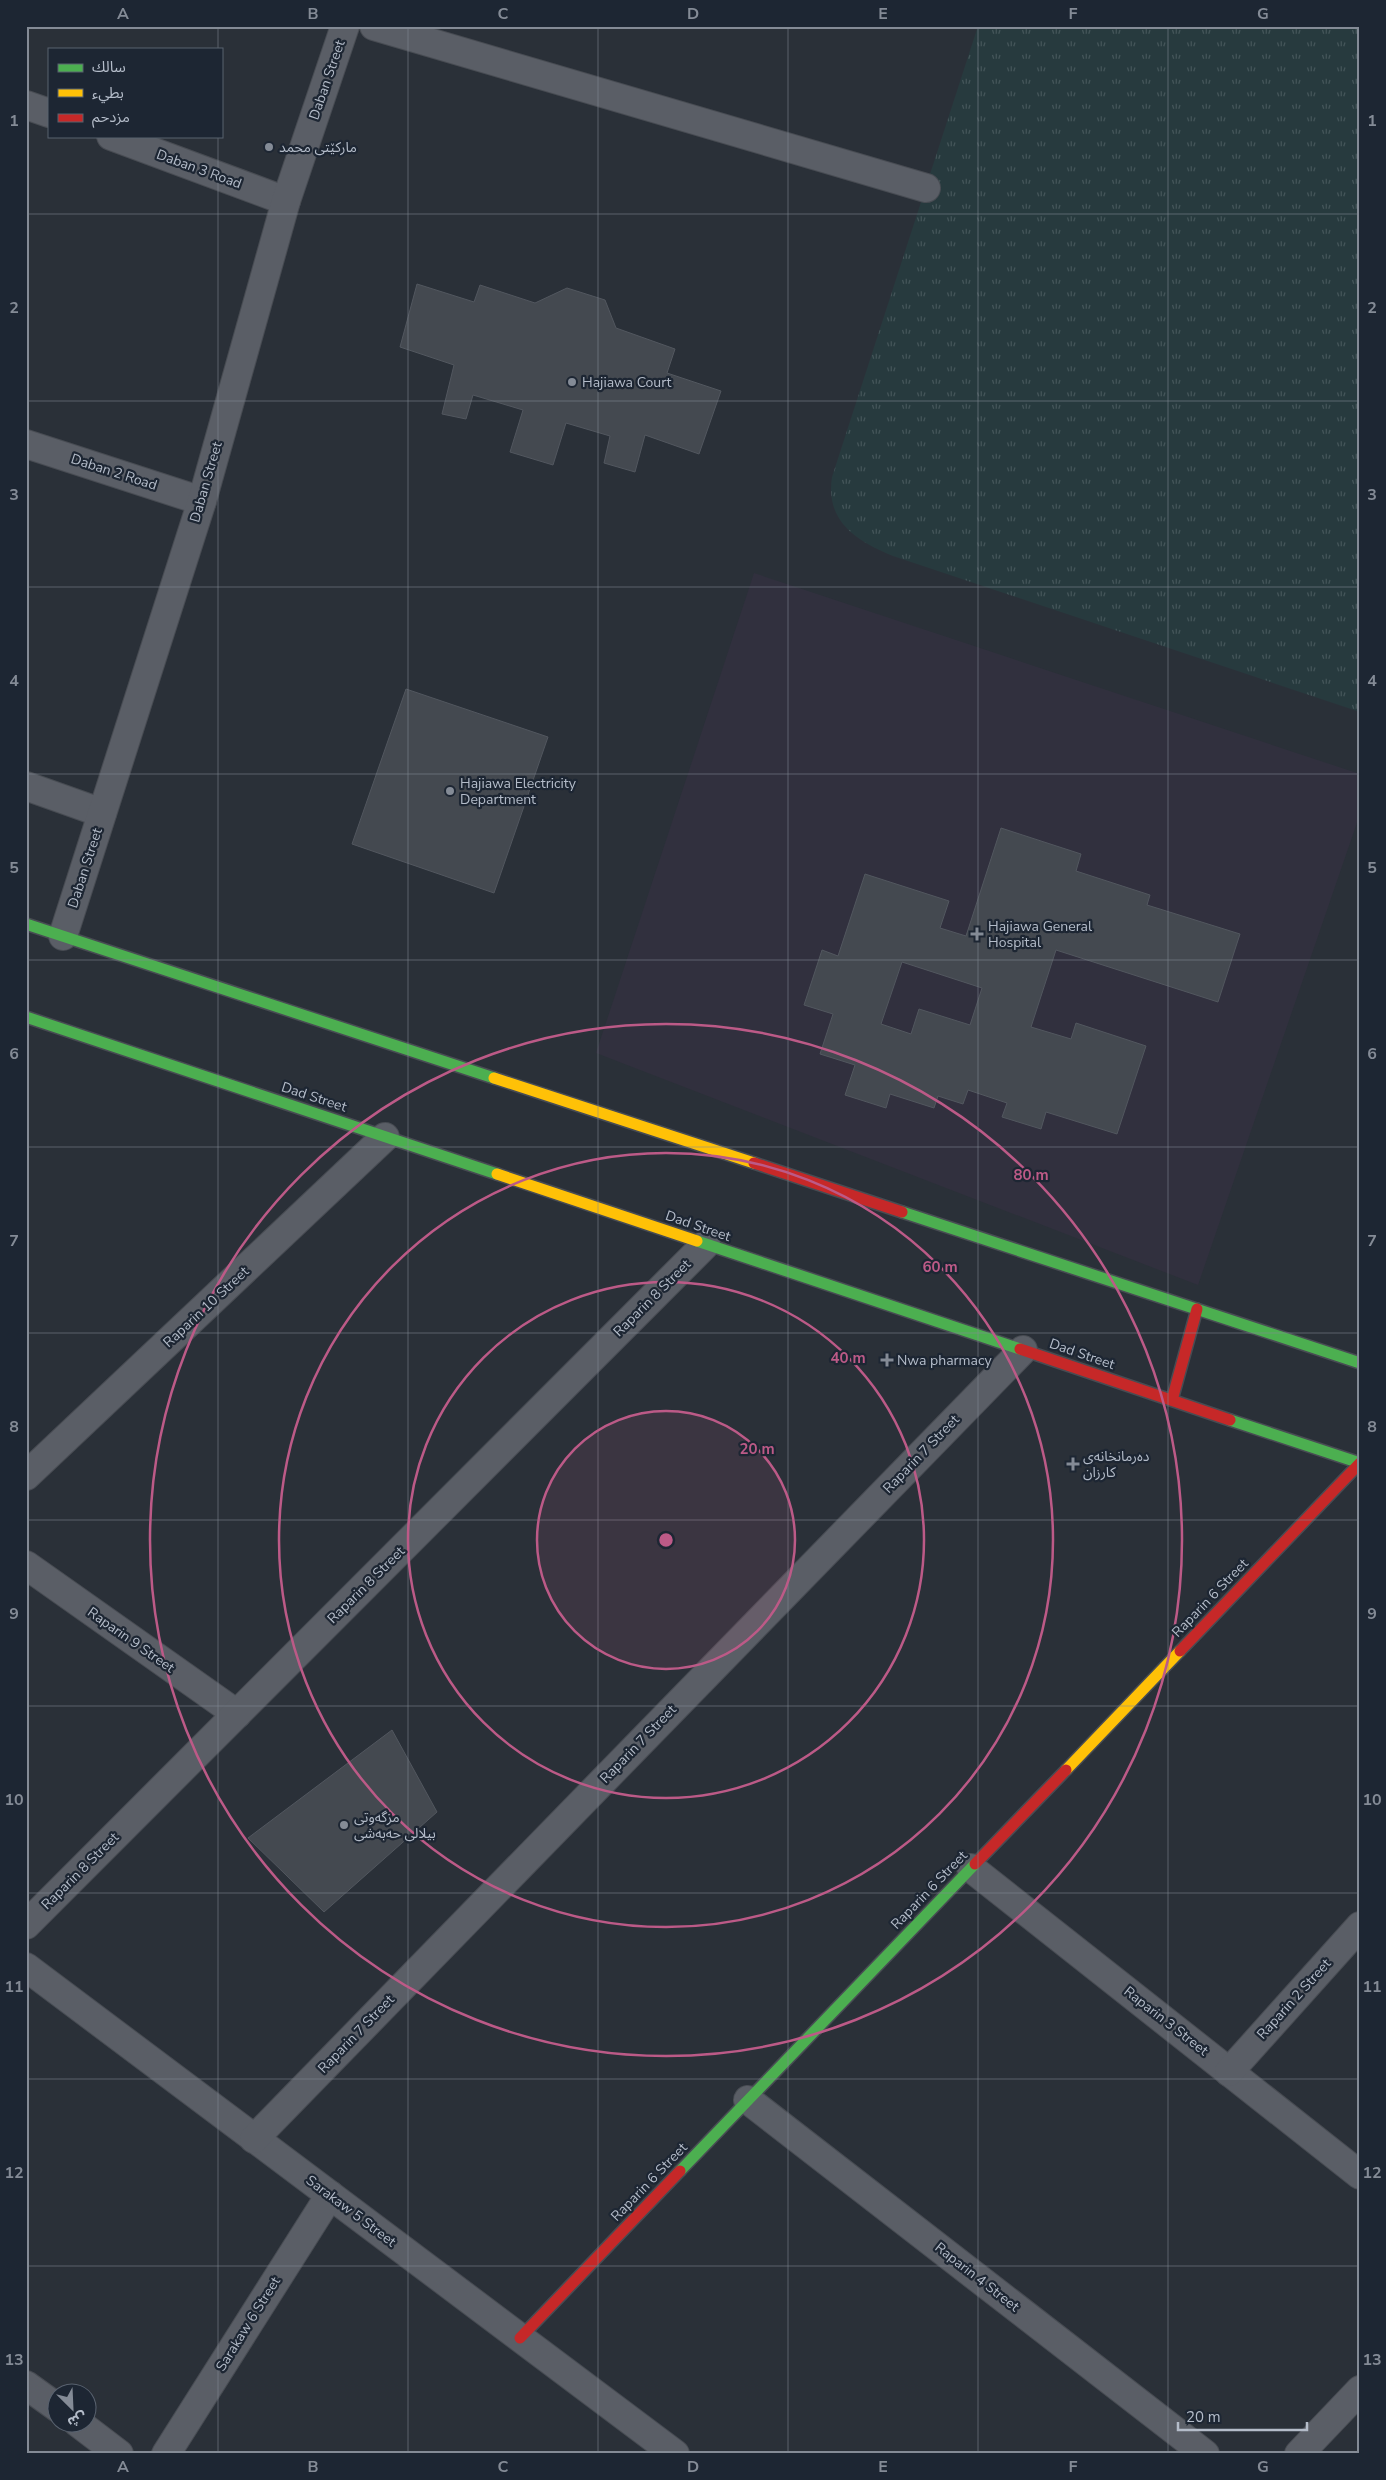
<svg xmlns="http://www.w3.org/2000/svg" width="1386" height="2480" font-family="'Nunito Sans','Noto Sans Arabic',sans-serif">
  <defs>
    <pattern id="park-tufts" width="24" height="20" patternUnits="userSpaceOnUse" patternTransform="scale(1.25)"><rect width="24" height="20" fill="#273a3e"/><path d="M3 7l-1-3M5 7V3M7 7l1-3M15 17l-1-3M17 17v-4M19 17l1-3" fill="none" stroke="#445559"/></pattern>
  </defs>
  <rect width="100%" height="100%" fill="#2a3038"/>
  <path fill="#31303e" d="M754,573L1360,774V814L1198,1285L596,1053Z"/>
  <path fill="url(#park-tufts)" d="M978,26H1360V712L893,556C856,541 825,521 832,477Z"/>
  <g fill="#444950" stroke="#52575f" fill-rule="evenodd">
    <path d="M417,284L474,302L480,285L535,303L567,288L605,300L616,328L675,349L667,373L721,391L699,454L645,435L635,472L604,463L610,436L566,423L553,465L510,452L523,410L473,395L466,419L442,414L454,365L400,347Z"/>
    <path d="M406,689L548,737L494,893L352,844Z"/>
    <path d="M1001,828L1081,854L1076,871L1150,895L1147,905L1240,934L1218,1002L1056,950L1031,1027L1071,1039L1076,1023L1146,1046L1117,1134L1046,1112L1041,1129L1002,1117L1007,1103L968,1090L963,1104L938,1096L934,1108L890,1094L886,1108L845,1095L855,1065L820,1054L833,1014L804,1005L822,950L838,956L865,874L949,901L940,928L966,936ZM902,962L982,988L970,1025L919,1009L911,1034L881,1024Z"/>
    <path d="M392,1730L437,1812L324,1912L248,1838Z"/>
  </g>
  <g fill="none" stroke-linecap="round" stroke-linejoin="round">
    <defs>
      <g id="street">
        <path d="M374,26L926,188"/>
        <path d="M26,105L49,113"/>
        <path d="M111,136L286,201"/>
        <path d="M26,444L202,501"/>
        <path d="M26,786L102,813"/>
        <path d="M63,936L202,501L286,201L345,26"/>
        <path d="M26,1476L385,1137"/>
        <path d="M26,1565L237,1714"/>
        <path d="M971,1868L1360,2175"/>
        <path d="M26,1925L706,1244"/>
        <path d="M26,1967L675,2454"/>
        <path d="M1229,2072L1360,1926"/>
        <path d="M748,2100L1205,2454"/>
        <path d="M254,2139L1023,1350"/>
        <path d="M26,2385L58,2408"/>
        <path d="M77,2422L119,2454"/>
        <path d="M166,2454L330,2195"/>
        <path d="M1299,2454L1360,2390"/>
      </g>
      <g id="fast">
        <path d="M26,924L494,1078"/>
        <path d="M26,1017L497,1174"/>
        <path d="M902,1212L1360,1363"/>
        <path d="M697,1241L1020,1349"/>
        <path d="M1230,1420L1360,1463"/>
        <path d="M680,2171L975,1864"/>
      </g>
      <g id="slow">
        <path d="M494,1078L754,1163"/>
        <path d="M497,1174L697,1241"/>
        <path d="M1066,1770L1180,1651"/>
      </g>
      <g id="jam">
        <path d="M754,1163L902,1212"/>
        <path d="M1020,1349L1230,1420"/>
        <path d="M1172,1400L1197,1309"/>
        <path d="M1180,1651L1360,1463"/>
        <path d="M975,1864L1066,1770"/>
        <path d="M520,2338L680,2171"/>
      </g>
    </defs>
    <use href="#street" stroke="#484c53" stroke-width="30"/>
    <use href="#fast" stroke="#484c53" stroke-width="14"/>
    <use href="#slow" stroke="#484c53" stroke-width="14"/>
    <use href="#jam" stroke="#484c53" stroke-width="14"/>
    <use href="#street" stroke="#5a5e66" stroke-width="28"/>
    <use href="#fast" stroke="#4caf50" stroke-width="11"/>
    <use href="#slow" stroke="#ffc107" stroke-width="11"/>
    <use href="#jam" stroke="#c62828" stroke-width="11"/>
  </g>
  <path fill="none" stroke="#848b96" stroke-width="1" stroke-opacity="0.55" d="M218,26V49M408,26V2454M598,26V2454M788,26V2454M978,26V2454M1168,26V2454M218,136V2454M26,214H1360M26,401H1360M26,587H1360M26,774H1360M26,960H1360M26,1147H1360M26,1333H1360M26,1520H1360M26,1706H1360M26,1893H1360M26,2079H1360M26,2266H1360"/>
  <circle cx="666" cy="1540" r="129" fill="#bc5a87" fill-opacity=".12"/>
  <g fill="none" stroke="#bc5a87" stroke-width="2.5">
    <circle cx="666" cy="1540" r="129"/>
    <circle cx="666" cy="1540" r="258"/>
    <circle cx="666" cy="1540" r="387"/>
    <circle cx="666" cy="1540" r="516"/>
  </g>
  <g fill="#848b96" stroke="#1d2633" stroke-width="2">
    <circle cx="269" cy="147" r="5"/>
    <circle cx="572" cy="382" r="5"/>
    <circle cx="450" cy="791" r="5"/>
    <path d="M974.5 926.5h5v5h5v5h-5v5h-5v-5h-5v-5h5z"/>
    <path d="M884.5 1352.5h5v5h5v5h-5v5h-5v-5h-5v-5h5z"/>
    <path d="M1070.5 1456.5h5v5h5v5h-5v5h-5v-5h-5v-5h5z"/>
    <circle cx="344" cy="1825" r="5"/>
  </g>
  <g text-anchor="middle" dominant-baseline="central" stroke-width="4.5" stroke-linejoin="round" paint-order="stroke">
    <g font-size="14" fill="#b4bcc9" stroke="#1d2633">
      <text transform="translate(327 80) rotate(-71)">Daban Street</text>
      <text transform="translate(199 169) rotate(20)">Daban 3 Road</text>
      <text transform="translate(114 472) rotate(18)">Daban 2 Road</text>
      <text transform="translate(206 482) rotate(-74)">Daban Street</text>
      <text transform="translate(85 868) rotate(-72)">Daban Street</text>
      <text transform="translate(314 1097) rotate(18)">Dad Street</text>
      <text transform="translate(698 1226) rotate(19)">Dad Street</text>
      <text transform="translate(652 1298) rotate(-45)">Raparin 8 Street</text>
      <text transform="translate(206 1307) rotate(-43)">Raparin 10 Street</text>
      <text transform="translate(1082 1354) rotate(19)">Dad Street</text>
      <text transform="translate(921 1454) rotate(-46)">Raparin 7 Street</text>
      <text transform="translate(366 1585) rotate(-45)">Raparin 8 Street</text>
      <text transform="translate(1210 1598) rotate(-46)">Raparin 6 Street</text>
      <text transform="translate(131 1640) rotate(35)">Raparin 9 Street</text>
      <text transform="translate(638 1744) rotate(-46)">Raparin 7 Street</text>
      <text transform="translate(80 1871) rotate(-45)">Raparin 8 Street</text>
      <text transform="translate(929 1890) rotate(-46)">Raparin 6 Street</text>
      <text transform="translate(1294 1999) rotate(-48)">Raparin 2 Street</text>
      <text transform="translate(1166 2021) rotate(38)">Raparin 3 Street</text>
      <text transform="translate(356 2034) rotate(-46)">Raparin 7 Street</text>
      <text transform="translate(649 2182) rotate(-46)">Raparin 6 Street</text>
      <text transform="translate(351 2211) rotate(37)">Sarakaw 5 Street</text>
      <text transform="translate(977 2277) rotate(38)">Raparin 4 Street</text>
      <text transform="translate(248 2324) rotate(-58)">Sarakaw 6 Street</text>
    </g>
    <g font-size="14" fill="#b4bcc9" stroke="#1d2633" text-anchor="start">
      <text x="279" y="147">مارکێتی محمد</text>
      <text x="582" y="382">Hajiawa Court</text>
      <text x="460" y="783">Hajiawa Electricity<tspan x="460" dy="16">Department</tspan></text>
      <text x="988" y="926">Hajiawa General<tspan x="988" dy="16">Hospital</tspan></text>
      <text x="897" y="1360">Nwa pharmacy</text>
      <text x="1083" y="1456">دەرمانخانەی<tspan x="1083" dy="16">کارزان</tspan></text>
      <text x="354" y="1817">مزگەوتی<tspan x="354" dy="16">بیلالی حەبەشی</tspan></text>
    </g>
  </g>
  <circle cx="666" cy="1540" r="8" fill="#bc5a87" stroke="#1d2633" stroke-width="2.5"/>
  <g font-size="15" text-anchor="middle" font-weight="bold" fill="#bc5a87" stroke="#1d2633" stroke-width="4.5" stroke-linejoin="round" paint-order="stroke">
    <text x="1031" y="1180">80 m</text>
    <text x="940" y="1272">60 m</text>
    <text x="848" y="1363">40 m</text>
    <text x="757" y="1454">20 m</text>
  </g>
  <rect width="1386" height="2480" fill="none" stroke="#1d2633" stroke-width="55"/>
  <rect x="48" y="48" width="175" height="90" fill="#1d2633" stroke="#59626f"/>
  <rect x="58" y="64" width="25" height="8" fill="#4caf50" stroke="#59626f"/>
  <text x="92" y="72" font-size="15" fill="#b4bcc9">سالك</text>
  <rect x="58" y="89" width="25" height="8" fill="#ffc107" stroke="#59626f"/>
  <text x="92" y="98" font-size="15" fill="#b4bcc9">بطيء</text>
  <rect x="58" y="114" width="25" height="8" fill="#c62828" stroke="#59626f"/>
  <text x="92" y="122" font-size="15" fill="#b4bcc9">مزدحم</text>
  <g transform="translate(72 2408) rotate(156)"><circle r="24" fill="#1d2633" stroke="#59626f"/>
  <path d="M0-4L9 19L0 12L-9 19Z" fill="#848b96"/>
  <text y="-8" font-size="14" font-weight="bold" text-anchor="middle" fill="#b4bcc9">ش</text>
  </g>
  <path d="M1178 2422v8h129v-8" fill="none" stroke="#b4bcc9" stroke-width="2.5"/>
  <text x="1186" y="2422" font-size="15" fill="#b4bcc9" stroke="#1d2633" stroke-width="4" paint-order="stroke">20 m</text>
  <rect x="28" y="28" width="1330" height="2424" fill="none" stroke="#848b96" stroke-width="2"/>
  <g font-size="16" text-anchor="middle" font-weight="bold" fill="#848b96">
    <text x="123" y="19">A</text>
    <text x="313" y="19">B</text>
    <text x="503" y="19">C</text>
    <text x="693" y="19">D</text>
    <text x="883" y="19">E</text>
    <text x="1073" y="19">F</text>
    <text x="1263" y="19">G</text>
    <text x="14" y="126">1</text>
    <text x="1372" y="126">1</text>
    <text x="14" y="313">2</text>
    <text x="1372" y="313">2</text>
    <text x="14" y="500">3</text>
    <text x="1372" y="500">3</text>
    <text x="14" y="686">4</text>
    <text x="1372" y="686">4</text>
    <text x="14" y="873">5</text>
    <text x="1372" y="873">5</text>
    <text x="14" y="1059">6</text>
    <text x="1372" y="1059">6</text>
    <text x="14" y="1246">7</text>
    <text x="1372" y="1246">7</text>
    <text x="14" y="1432">8</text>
    <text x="1372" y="1432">8</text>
    <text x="14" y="1619">9</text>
    <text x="1372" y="1619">9</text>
    <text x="14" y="1805">10</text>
    <text x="1372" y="1805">10</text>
    <text x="14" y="1992">11</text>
    <text x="1372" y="1992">11</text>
    <text x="14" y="2178">12</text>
    <text x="1372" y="2178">12</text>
    <text x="14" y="2365">13</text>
    <text x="1372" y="2365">13</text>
    <text x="123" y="2472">A</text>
    <text x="313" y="2472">B</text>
    <text x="503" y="2472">C</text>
    <text x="693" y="2472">D</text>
    <text x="883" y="2472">E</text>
    <text x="1073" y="2472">F</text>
    <text x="1263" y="2472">G</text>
  </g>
</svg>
